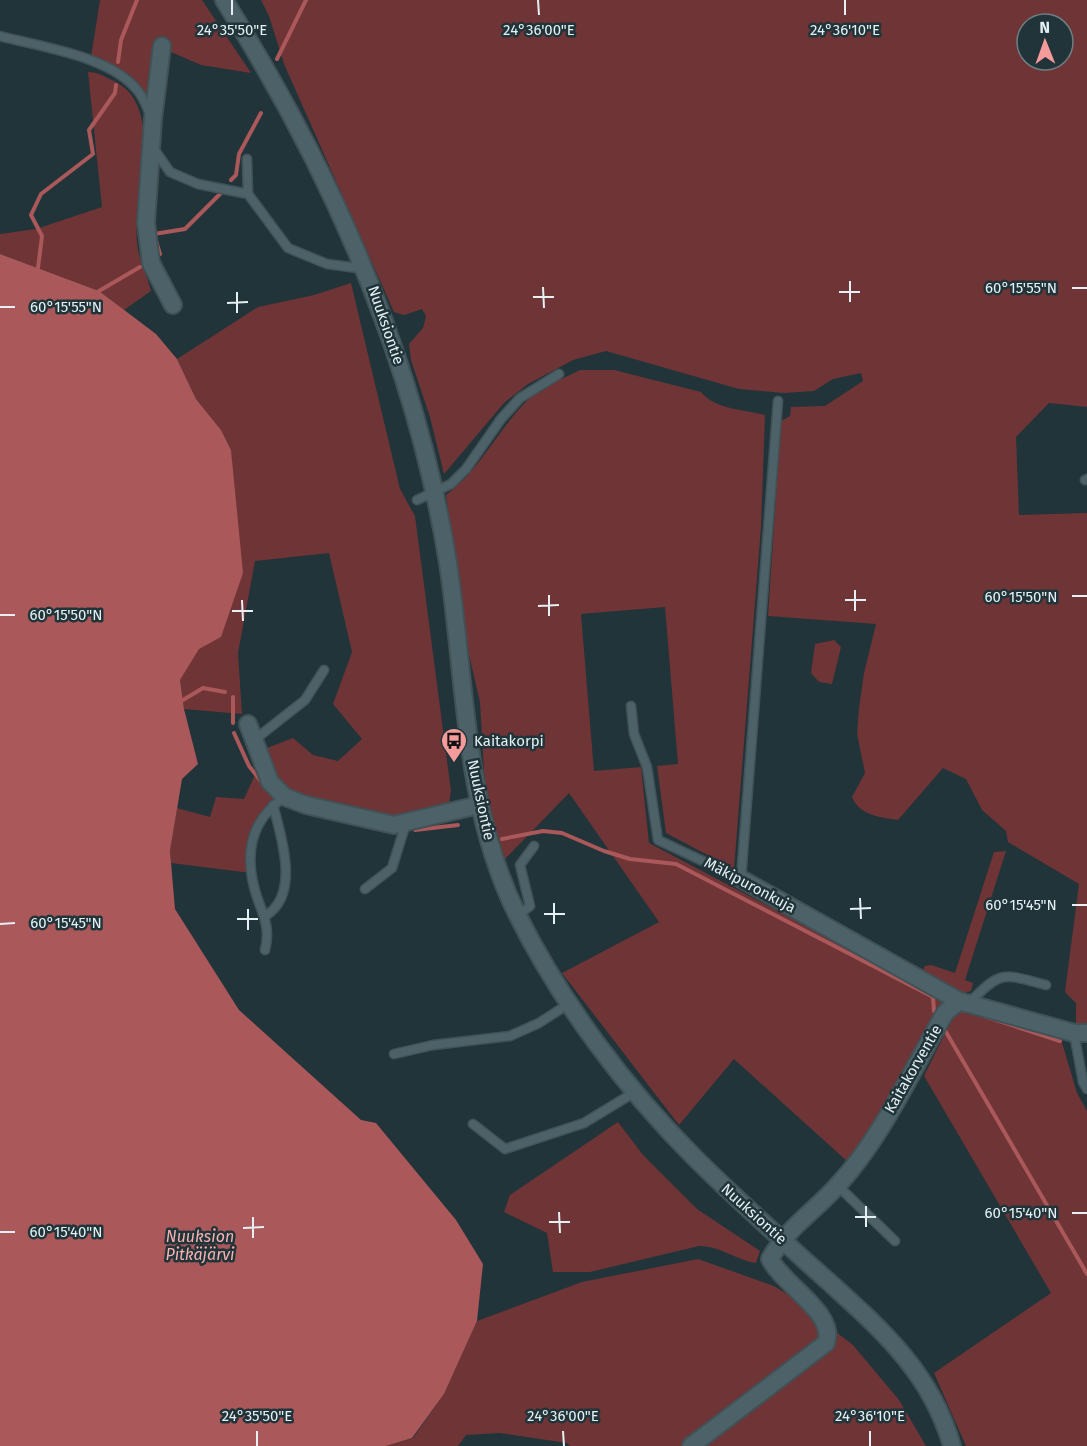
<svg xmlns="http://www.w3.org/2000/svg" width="1087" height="1446" font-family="'Fira Sans',sans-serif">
  <rect width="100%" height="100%" fill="#203439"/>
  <g fill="#6f3436" fill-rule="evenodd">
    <path d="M100,0H202L251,73L201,65L157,46L151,101C136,78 115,69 91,57Z"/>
    <path d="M261,0H1087V407L1049,403L1016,437L1019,515L1087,513V1027L1076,1025V1003L1065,992L1079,884L1008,842L1006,831L982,810L966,779L943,768L898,820C880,817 860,816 852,797L865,773L857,734L859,708L864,673L876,624L768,616L781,421L790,416L791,407L825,406L863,381L861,373L833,379L814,391L784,393L739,389L606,351L573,360L528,384L504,403L444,474L430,417L411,360L409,344L423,328L426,316L422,309L404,315L394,312L284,64L269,16ZM1027,24H1063V60H1027Z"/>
    <path d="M88,72C98,72 105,77 114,81C167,107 132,195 137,242C138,258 147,275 151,291L124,310L99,291L0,254V234L36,229L102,207Z"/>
    <path d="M351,283L400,489L415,516L451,791L449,804L394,818L308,799L286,790L260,819L251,873L171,863L170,851L177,808L210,817L216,797L244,799L267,748L293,738L313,755L338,761L362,739L333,704L352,652L329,553L255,561L238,653L242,714L184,709L180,680L199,648L221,637L233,483L231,450L221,430L196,399L177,359L258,307L314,295Z"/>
    <path d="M580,370H614L701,392C714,409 745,410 765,415L761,527L734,869L666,833L657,766L678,764L665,607L581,614L594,771L641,767L649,843L946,1000L849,1163L734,1059L679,1125L562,973L659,922L569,793L505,859L502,852L485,789L480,702L469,655L446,495C483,468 500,424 534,394C547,384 565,378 580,370Z"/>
    <path d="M834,640L841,647L832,684L819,682L811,673L815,644Z"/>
    <path d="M1006,851L965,980L973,983L971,991L960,994L927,979L923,969L925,966L931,965L955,973L994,852Z"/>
    <path d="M970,1008L1060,1036L1077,1093L1087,1111V1446H966L934,1373L1051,1293L924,1076L953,1017Z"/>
    <path d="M618,1122L643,1155L697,1209L760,1251L756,1263C736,1260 720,1246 699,1246L590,1272H553L547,1233L504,1212L510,1195Z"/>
    <path d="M698,1259L774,1286L821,1315L828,1326L853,1345L899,1400L926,1446H570L567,1443L500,1433L466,1435L458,1446H386L413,1438L444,1394L477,1321L582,1282Z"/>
  </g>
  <path fill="#ab585a" d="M0,254L99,291L156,334L177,359L196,399L221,430L231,450L243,573L221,637L199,649L180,680L184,709L198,764L182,779L170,851L175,909L239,1010L361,1120L376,1123L456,1220L483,1264L477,1321L444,1394L412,1438L386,1446H0Z"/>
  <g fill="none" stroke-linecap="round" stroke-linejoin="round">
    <g stroke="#ab585a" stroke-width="4">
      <path d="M277,59L306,0"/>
      <path d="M118,62L121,40L137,0"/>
      <path d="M231,180L236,175L239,154L261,113"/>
      <path d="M160,254L154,234L185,229L220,194"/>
      <path d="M38,268L42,236L31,215L41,194L93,154L89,130L115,93L116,85"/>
      <path d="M99,291L140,267"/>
      <path d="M183,700L203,688L225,692"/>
      <path d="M233,723V697"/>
      <path d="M234,733L249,766L264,785"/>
      <path d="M415,830L458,825"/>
      <path d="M502,839L543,831L562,833L604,851L630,859L676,864L933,997L934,1011"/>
      <path d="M984,1016L1060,1041"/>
      <path d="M946,1032L1087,1274"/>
    </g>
    <defs>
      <g id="service">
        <path d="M0,36C41,47 111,56 138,91C144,98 147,108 151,116"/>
        <path d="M154,149L170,172L198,184L248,194L288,248L327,264L365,269"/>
        <path d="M247,159L248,194"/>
        <path d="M1085,480L1087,479"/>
        <path d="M417,500L451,484L466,469L501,419L520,398L559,374"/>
        <path d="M631,706L634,734L647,767L658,840L741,879L778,401"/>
        <path d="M253,741L305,700L324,670"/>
        <path d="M365,889L392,868L406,823"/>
        <path d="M518,915L530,906L520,865L534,846"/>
        <path d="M265,916C301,895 281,836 273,805"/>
        <path d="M265,950C270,931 265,918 258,900C244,860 247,822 285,797"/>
        <path d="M970,1002C1002,969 1004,974 1046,985"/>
        <path d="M1074,1033L1083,1082L1087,1089"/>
        <path d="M394,1054L433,1045L510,1036L539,1023L570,1003"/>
        <path d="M473,1124L505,1149L584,1123L635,1092"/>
        <path d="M838,1186L895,1241"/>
      </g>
      <g id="minor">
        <path d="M162,46L153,119L146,223L151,263L173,305"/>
        <path d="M248,724L270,782L285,797L306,805L394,825L479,805"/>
        <path d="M741,879L959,1001"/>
        <path d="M691,1446L826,1343C837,1314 783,1285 770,1259C788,1227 815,1211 838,1185C883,1136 912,1070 945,1013L959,1001L1074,1033H1087"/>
      </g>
      <path id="tertiary" d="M224,0C333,173 415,360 448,563C466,681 463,805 517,914C560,1001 626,1089 694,1157C737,1200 783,1241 829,1282C883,1331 931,1373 952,1446"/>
    </defs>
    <use href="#service" stroke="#415257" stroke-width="11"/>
    <use href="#minor" stroke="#415257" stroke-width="20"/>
    <use href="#tertiary" stroke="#415257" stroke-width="20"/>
    <use href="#service" stroke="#4c6268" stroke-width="8"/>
    <use href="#minor" stroke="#4c6268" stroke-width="16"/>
    <use href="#tertiary" stroke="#4c6268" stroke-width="16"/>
  </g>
  <path fill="none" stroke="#e4f0f3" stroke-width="2" d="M232,0V15M538,0L539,15M845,0V15M850,281V302M543,287L544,308M1072,288H1087M237,292V313M839,292H860M533,297H554M227,303L248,302M0,307H15M855,590V611M549,595V616M1072,596H1087M242,600L243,621M845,600H866M538,606L559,605M232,611H253M0,615H15M860,898L861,919M554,903V924M1072,905H1087M248,909V930M850,909L871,908M544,914H565M237,919H258M0,924L15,923M866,1206V1227M559,1212L560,1233M1072,1213H1087M253,1217V1238M855,1217H876M549,1222H570M243,1228L264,1227M0,1232H15M257,1431V1446M563,1431L564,1446M870,1431V1446"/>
  <defs>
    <symbol id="bus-pin" viewBox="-11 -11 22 30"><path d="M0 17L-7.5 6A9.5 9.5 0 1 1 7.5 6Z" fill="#f59b9b" stroke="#203439"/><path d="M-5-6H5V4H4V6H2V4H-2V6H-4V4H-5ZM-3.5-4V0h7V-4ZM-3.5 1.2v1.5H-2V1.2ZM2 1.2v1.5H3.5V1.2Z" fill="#111"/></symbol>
  </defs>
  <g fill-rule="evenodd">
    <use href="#bus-pin" x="439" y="726" width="30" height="40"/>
  </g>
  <g text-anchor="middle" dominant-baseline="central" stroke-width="5" stroke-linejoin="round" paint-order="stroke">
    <g font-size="15" fill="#e4f0f3" stroke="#203439">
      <text transform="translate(386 325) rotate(71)">Nuuksiontie</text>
      <text transform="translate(481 800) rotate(78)">Nuuksiontie</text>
      <text transform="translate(750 885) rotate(28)">Mäkipuronkuja</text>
      <text transform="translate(913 1069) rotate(-60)">Kaitakorventie</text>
      <text transform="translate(754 1214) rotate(42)">Nuuksiontie</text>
    </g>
    <g font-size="15" fill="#e4f0f3" stroke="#203439" text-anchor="start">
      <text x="474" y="741">Kaitakorpi</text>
    </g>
    <g font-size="16" font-style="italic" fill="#f9b2b1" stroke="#203439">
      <text x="200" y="1236">Nuuksion<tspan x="200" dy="18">Pitkäjärvi</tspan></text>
    </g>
  </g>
  <g font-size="15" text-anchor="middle" fill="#e4f0f3" stroke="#203439" stroke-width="5" stroke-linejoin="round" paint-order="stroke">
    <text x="232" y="35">24°35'50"E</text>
    <text x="539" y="35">24°36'00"E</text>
    <text x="845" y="35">24°36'10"E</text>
    <text x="1021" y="293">60°15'55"N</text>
    <text x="66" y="312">60°15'55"N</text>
    <text x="1021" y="602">60°15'50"N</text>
    <text x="66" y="620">60°15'50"N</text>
    <text x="1021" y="910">60°15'45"N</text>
    <text x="66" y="928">60°15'45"N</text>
    <text x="1021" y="1218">60°15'40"N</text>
    <text x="66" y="1237">60°15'40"N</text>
    <text x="257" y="1421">24°35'50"E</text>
    <text x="563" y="1421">24°36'00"E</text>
    <text x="870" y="1421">24°36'10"E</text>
  </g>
  <g transform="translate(1045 42) rotate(359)"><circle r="28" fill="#203439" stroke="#6e7f83" stroke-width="1.5"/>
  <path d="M0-4.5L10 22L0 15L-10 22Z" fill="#f59b9b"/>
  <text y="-9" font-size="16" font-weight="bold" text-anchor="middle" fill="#e4f0f3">N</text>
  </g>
</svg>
